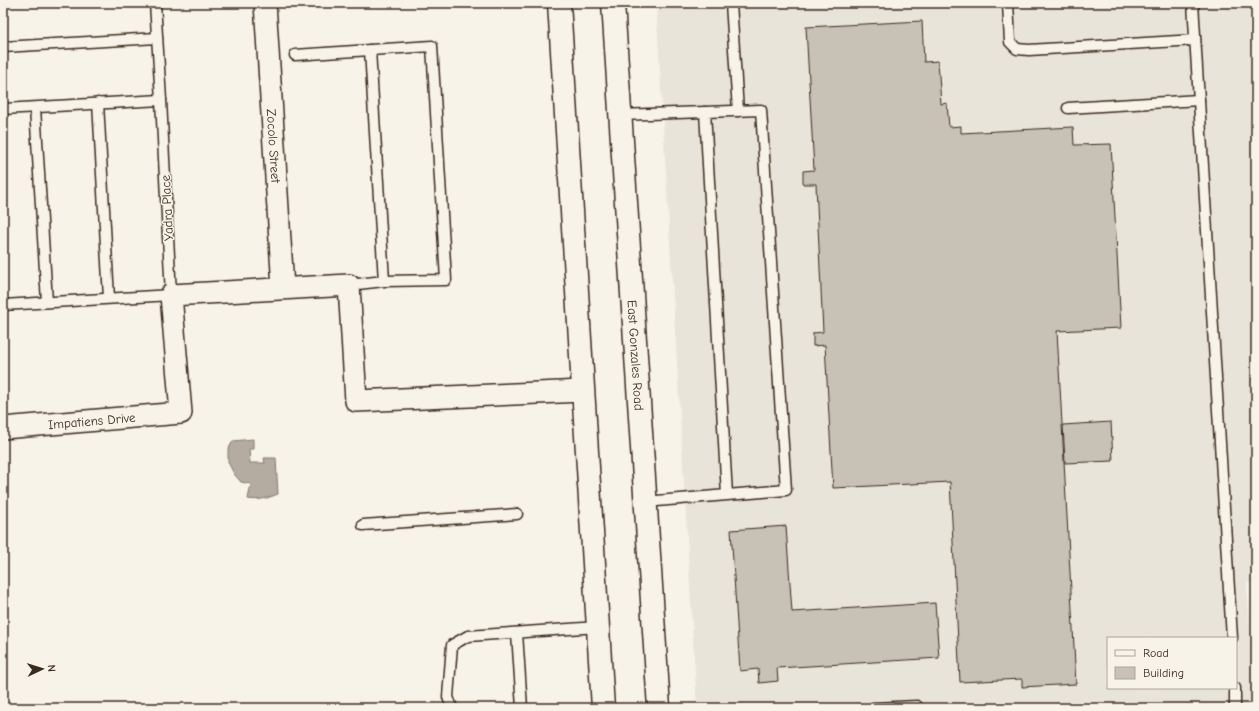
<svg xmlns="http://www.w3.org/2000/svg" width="1259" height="711" font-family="'Comic Neue',sans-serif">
  <rect width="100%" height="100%" fill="#f7f3e8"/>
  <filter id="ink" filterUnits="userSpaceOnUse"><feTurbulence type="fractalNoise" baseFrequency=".025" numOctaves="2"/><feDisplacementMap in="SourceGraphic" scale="8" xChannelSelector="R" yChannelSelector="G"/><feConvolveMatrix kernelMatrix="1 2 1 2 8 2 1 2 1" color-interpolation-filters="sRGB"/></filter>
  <g filter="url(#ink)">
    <path fill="#e9e4d9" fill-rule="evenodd" d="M656,3H1256V582L1247,583L1255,708H697ZM1108,638H1236V688H1108Z"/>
    <path fill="#b4aca0" stroke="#84786c" d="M253,439V449H249L250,463H265L264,458H276L278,494C268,498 259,501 248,499L251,484L241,482L234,474L228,462V450L233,441Z"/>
    <g fill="#c8c1b6" stroke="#3b2a1e">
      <path d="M922,21L924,62L938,61L941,104L947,103L949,127L961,126V133L1073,127L1074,145L1111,144L1121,328L1057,331L1076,684L1022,687V679L960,682L950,482L833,488L825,345L813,346V333L823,332L816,184H803V171L814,170L806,27Z"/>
      <path d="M1111,422L1113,461L1065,463L1063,425Z"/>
      <path d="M786,526L792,612L935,603L939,658L777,668L778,681L759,683L758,669L740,671L731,530Z"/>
    </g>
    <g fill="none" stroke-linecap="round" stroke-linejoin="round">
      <defs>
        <g id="lane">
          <path d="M731,3L738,111"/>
          <path d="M1008,3L1010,42L1017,49L1029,50L1195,40"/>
          <path d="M1193,3L1232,638"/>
          <path d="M3,47L157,38"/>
          <path d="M295,55L370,50"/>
          <path d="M98,103L109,298"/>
          <path d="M35,108L47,302"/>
          <path d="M1068,108L1199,100"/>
          <path d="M3,109L161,100"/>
          <path d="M620,115L705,112"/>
          <path d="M349,285L384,281L446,280L432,46L370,50L384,281"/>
          <path d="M3,305L171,295L161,100L155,3"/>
          <path d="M645,502L727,495L705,112L761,110L786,490L727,495"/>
          <path d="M363,525L517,514"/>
          <path d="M517,633L522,708"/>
          <path d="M452,708L448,697L452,645L468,636L598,627"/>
          <path d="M873,708L917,706V708"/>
          <path d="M1235,708V688"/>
        </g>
        <g id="street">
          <path id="s1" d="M265,3L283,288"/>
          <path id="s2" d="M3,428L181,413L171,295L349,285L356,401L583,391"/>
        </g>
        <g id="secondary">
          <path d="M559,3L603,708"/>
          <path id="s3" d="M613,3L659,708"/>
        </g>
      </defs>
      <use href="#lane" stroke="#3b2a1e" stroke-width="13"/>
      <use href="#street" stroke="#3b2a1e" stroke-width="24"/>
      <use href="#secondary" stroke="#3b2a1e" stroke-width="25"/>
      <use href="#lane" stroke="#f7f3e8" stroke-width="10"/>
      <use href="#street" stroke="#f7f3e8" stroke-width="21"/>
      <use href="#secondary" stroke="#f7f3e8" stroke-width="22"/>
    </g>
  </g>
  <g text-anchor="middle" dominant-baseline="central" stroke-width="3" stroke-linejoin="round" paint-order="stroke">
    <g font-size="13" fill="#3b2a1e" stroke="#f7f3e8">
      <text stroke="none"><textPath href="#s1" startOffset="143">Zocolo Street</textPath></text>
      <text transform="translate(167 208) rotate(-93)">Yadra Place</text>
      <text stroke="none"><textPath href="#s3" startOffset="353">East Gonzales Road</textPath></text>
      <text stroke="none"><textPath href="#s2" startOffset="89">Impatiens Drive</textPath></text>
    </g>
  </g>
  <rect width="1259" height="711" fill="none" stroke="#f7f3e8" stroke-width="16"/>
  <rect x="8" y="8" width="1243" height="695" fill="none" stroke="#3b2a1e" stroke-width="1.5" filter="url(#ink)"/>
  <rect x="1107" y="637" width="130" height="52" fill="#f7f3e8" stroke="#aca397"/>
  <rect x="1115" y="650" width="20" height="6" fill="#f7f3e8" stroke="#aca397"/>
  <text x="1143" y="657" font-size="12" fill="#3b2a1e">Road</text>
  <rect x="1115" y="667" width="20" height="12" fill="#c8c1b6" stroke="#aca397"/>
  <text x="1143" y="677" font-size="12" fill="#3b2a1e">Building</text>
  <g transform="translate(42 669) rotate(86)" stroke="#f7f3e8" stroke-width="3" paint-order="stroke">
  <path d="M0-3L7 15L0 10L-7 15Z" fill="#3b2a1e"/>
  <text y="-6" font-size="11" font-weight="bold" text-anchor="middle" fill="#3b2a1e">N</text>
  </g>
</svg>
